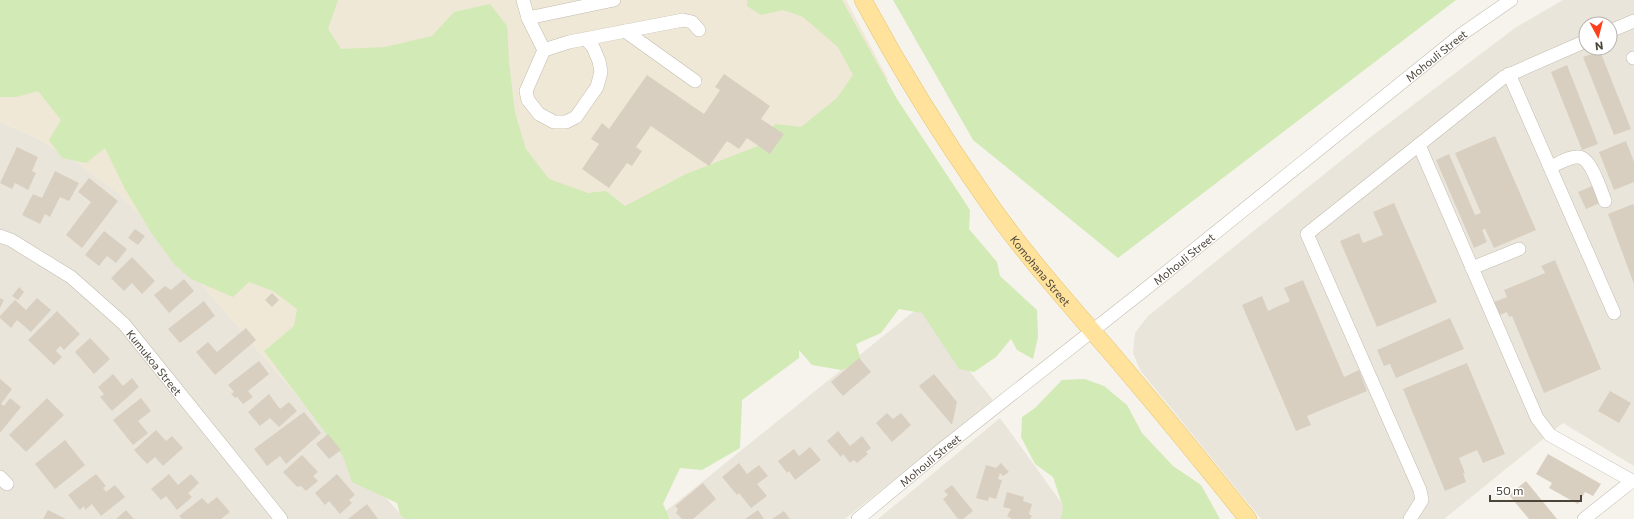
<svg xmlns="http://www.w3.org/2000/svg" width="1634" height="519" font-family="Commissioner,sans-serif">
  <rect width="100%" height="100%" fill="#f6f3ec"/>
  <g fill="#eae5da" fill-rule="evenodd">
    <path d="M1563,0H1634V466L1563,423L1444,519H1261L1140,370L1133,353L1135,333L1148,316L1368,139L1515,28ZM1586,24H1610V48H1586Z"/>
    <path d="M0,122L35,137L78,163L118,193L154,228L343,450L405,519H0Z"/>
    <path d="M918,308L993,400L845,519H671L666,511Z"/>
    <path d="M1000,418L1071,516L1066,519H878Z"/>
  </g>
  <path fill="#efe8d6" d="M0,0H846L888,79L343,450L154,228L118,193L78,163L35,137L0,122Z"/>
  <g fill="#d2eab5">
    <path d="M0,0H338L328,29L341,49L385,47L432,36L454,12L490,4L507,26L509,62L515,113L526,149L549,179L588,193L606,191L625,206L686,174L758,146L775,124L801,127L837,98L853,75L838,47L803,17L783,10L761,15L747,6V0H842L897,99L970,210L969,229L997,262L1000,276L1037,310L1038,337L1033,359L1017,350L1011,339L996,357L974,372L959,369L922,313L899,309L881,333L856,344L862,363L841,370L812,365L799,350V358L742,400L740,448L702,470L680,468L663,504L670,519H405L400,515L397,503L352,482L343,456L264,351L294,326L297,309L273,291L249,282L233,297L191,279L175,265L152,234L125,189L105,148L86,163L62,158L49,140L61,120L38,91L16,97H0Z"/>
    <path d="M893,0H1456L1118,258L973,140Z"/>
    <path d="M1085,379L1104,386L1127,405L1142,433L1173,466L1201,485L1220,519H1061L1063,507L1053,477L1035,464L1021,437L1022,417L1035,408L1062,380Z"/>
  </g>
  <g fill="#d8cfc1">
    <path d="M1600,51L1631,129L1614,135L1583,57Z"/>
    <path d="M1567,65L1598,144L1582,150L1551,72Z"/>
    <path d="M724,74L770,106L761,119L784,134L770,154L747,138L739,149L727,141L709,166L651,126L636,147L642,151L632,166L627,163L609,188L582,169L599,144L591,139L602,123L609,129L647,75L704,114L720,90L715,87Z"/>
    <path d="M1495,136L1536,230L1494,248L1485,229L1482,230L1487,242L1474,248L1436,160L1449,154L1475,215L1481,213L1455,153Z"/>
    <path d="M1626,141L1634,162V182L1614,190L1599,152Z"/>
    <path d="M17,147L38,157L32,171L36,173L28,190L15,183L12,189L0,183Z"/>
    <path d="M55,171L79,183L69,201L60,197L50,217L45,214L40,224L22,215L33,194L42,198Z"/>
    <path d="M89,178L118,201L82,248L66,235L91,202L78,192Z"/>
    <path d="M1592,186L1600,203L1586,209L1578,192Z"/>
    <path d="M1394,203L1437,302L1377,327L1340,241L1359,233L1363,243L1383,235L1373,212Z"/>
    <path d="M1633,204L1634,206V284L1608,214Z"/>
    <path d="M135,229L145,236L138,245L128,238Z"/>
    <path d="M104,231L127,249L116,263L107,256L99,266L85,255Z"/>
    <path d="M132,257L155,281L142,294L132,283L124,291L111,278Z"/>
    <path d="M1555,260L1601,369L1544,393L1512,316L1509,317L1507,312L1500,315L1494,302L1507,297L1504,290L1545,273L1541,266Z"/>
    <path d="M184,279L194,291L169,313L154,295L165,286L171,290Z"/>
    <path d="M1303,280L1344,377L1359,370L1367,391L1307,416L1311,425L1296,431L1242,305L1262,296L1268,311L1290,301L1284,288Z"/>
    <path d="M19,287L24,292L18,300L12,296Z"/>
    <path d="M272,293L279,300L272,307L265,300Z"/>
    <path d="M0,298L4,300L0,308Z"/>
    <path d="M37,298L51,310L31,332L17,320L11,328L0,318V316L15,300L26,310Z"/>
    <path d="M204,301L215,316L180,343L168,329Z"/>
    <path d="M57,311L80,334L64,350L60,346L56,351L62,357L54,365L28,340Z"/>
    <path d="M1450,318L1464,349L1396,378L1390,364L1384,366L1377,350Z"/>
    <path d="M246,328L256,340L215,375L196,352L208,342L217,352Z"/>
    <path d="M90,338L110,359L94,374L75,352Z"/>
    <path d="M859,358L871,372L843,396L831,382Z"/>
    <path d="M259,361L269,374L248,391L253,397L243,404L237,397L235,398L231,394L234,392L228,385Z"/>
    <path d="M1467,363L1505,454L1483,463L1477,450L1459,458L1465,473H1463L1466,482L1445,491L1403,389Z"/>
    <path d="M113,374L123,386L132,378L139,387L112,411L100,397L104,394L98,387Z"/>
    <path d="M934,374L957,402L952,425L919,386Z"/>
    <path d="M0,379L12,389L1,404L4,406L10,398L21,407L0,433Z"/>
    <path d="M1610,391L1631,403L1619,423L1598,411Z"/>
    <path d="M269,394L280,409L289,402L297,411L279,427L270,418L260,426L248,412Z"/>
    <path d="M47,398L64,415L26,452L9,435Z"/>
    <path d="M141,398L151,411L138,421L148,433L133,445L113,420Z"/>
    <path d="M304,412L321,433L286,464L280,456L267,466L254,449Z"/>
    <path d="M887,413L893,419L901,413L911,425L892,442L876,423Z"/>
    <path d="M156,430L166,441L172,436L183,448L163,466L155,457L147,464L134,450Z"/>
    <path d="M838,431L850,446L862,436L871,448L866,452L868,454L857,463L854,460L850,463L843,454L841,457L827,441Z"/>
    <path d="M328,434L341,450L329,459L316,444Z"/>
    <path d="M65,440L85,465L55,489L35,464Z"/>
    <path d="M810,447L821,460L795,480L789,471L787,473L778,461L794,449L799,456Z"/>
    <path d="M1548,454L1601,484L1593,496L1585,492L1578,504L1549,488L1552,483L1536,474Z"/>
    <path d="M302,455L318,472L313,476L318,481L306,491L301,486L297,487L283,472Z"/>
    <path d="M739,463L747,474L759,465L768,476L757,484L767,496L751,508L739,493L737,495L722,477Z"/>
    <path d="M1001,463L1009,472L1003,476L1000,473L998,479L1002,480L996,499L989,497L988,501L976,498L986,465L996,468Z"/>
    <path d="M96,474L106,486L103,488L106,492L115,485L125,497L101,516L92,504L85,510L84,506L80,510L68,495Z"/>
    <path d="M169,474L178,485L191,474L199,483L188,493L192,497L177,510L166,496L161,500L151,489Z"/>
    <path d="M337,474L355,495L349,500L352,503L340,514L329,501L325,505L315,493Z"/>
    <path d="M1526,481L1557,519H1529L1509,495Z"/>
    <path d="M703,483L716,499L693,519H682L676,513L678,509L675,506Z"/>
    <path d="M952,485L973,511L963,519H958L943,499L948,495L944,491Z"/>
    <path d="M1007,492L1024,497L1023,501L1032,504L1029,514L1032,516L1030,519H1012L1007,516L1011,509L1003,507Z"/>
    <path d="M217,497L230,512L221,519H182L179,516L202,498L208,504Z"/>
    <path d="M367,504L378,519H348Z"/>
    <path d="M48,510L66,519H43Z"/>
    <path d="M126,510L134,519H116Z"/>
    <path d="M758,510L764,519H745Z"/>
    <path d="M784,511L790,519H772Z"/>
  </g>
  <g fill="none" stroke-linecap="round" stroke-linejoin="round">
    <defs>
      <g id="minor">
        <path d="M523,0L528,18L544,50"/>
        <path d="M528,18L614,0"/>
        <path d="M625,31L695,81"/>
        <path d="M1610,31L1634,21"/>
        <path d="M586,39L593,47L599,61L601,72L597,87L576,117L566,122H554L539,114L528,100L526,91L544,50L569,42L683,20L692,22L699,30"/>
        <path d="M1633,58H1634"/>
        <path d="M1509,74L1614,313"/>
        <path d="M1419,145L1537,418L1550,435L1634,482"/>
        <path d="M1550,167C1558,164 1570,156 1579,157C1591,158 1601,191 1605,201"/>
        <path id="s1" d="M0,236L11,240L71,277L124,324L281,519"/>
        <path d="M1472,268L1519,249"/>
        <path d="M0,477L7,484"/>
        <path id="s2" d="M858,519L946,446L1148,287L1462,34L1511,0"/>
        <path d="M1410,519L1422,500L1420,490L1307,234L1504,77L1586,41"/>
        <path d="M1584,519L1632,481"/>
      </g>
      <g id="major">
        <path id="s3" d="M863,0C900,69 941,135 986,199C1024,254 1070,305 1113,355C1159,409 1204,464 1248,519"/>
      </g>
    </defs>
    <use href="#minor" stroke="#c2bbae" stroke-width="14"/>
    <use href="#major" stroke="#e6c16a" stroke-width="18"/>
    <use href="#minor" stroke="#fff" stroke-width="13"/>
    <use href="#major" stroke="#ffe39c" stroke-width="17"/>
  </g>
  <g text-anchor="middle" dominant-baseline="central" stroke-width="3.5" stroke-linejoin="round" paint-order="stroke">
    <g font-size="11" fill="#4b4439" stroke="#fff">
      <text stroke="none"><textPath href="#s2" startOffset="741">Mohouli Street</textPath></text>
      <text stroke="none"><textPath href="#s2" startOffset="417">Mohouli Street</textPath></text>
      <text stroke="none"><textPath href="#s3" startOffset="324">Komohana Street</textPath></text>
      <text stroke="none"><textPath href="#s1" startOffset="202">Kumukoa Street</textPath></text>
      <text stroke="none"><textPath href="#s2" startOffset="93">Mohouli Street</textPath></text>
    </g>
  </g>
  <g transform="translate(1598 36) rotate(173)"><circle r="19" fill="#ffffff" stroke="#b7b4b0"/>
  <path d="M0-3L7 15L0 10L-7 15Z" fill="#fc3f1d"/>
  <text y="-6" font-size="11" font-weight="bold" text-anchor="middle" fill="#4b4439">N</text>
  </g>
  <path d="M1490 495v6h91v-6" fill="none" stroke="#4b4439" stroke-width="2"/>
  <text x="1496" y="495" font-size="12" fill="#4b4439" stroke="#ffffff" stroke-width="3" paint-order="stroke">50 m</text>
</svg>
